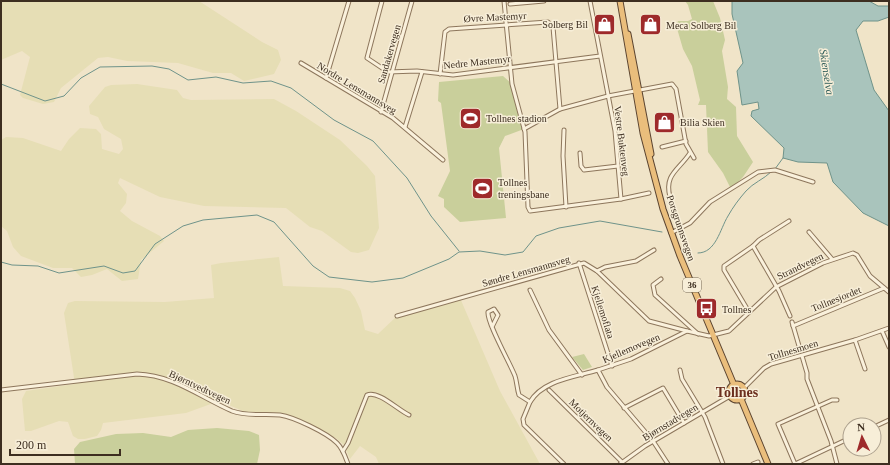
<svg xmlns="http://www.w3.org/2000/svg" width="890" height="465" font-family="'Times New Roman',serif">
  <rect width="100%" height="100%" fill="#f0e4c8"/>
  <g fill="#e6deb5">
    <path d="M1,1H199L262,42L278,50L281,60L274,74L244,81L231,73H213L178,63L127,61L108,57L98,58L61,88L54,102L43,104L23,98L20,95L30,57L22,51L1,60Z"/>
    <path d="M137,84L177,90L183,98L191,100L274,99L296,111L340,140L367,166L375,176L379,228L369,250L358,253L351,252L322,231L310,227L286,208L204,206L160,197L120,178L118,183L127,194L126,203L120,211L132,221L160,236L164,241L141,260L138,279L122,281L107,269L92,275L81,277L72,268H53L21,256L13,247L7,231L1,226V140L6,137L23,138L61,151L69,139L80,128L96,129L101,134L102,149L119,154L123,149L121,139L104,129L98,117L90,114L89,106L105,87L111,85Z"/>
    <path d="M279,257L283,286L340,288L350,291L355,298L361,311L365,330L378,334L397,316L460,298L500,391L540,464H379L376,457L360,446L350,459L344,445L337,439L301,420L288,415L278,413H248L219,401L186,413L103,423L101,430L97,436L85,439H78L73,436L68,422L59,421L31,431H25L22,399L26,391L75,384L64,313L68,303L75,301L165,302L214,298L211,265L221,263Z"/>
  </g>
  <g fill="#c9cf9b">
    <path d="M685,1H713L720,18L725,40L722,51L728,87L727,99L736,107L737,136L753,162L743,177L731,189L723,173L708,152L706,105H698L700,100L692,66L683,49L676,25L678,21H688L692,19L688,5Z"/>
    <path d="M503,76L512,84L524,129L505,136L499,148L506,218L460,222L444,207V199L438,196L450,171L441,103L438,101L439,82Z"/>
    <path d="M584,354L592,367L583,370L572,357Z"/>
    <path d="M217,428L249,431L259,435L260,450L257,464H75L74,449L80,442L116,434L143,433L171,437L188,430Z"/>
  </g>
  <path fill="#a9c4bc" stroke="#6f938a" d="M732,1H869L878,6H889V17L878,21H863L856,30L874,90L889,111V226L863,213L833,182L827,163L798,162L783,158L784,148L751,116L752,111L759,109L758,102L742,105L737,71L743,63L732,14Z"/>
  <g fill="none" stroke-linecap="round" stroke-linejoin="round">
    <g stroke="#6f938a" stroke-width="1">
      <path d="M1,84L45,101L64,96L81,78L100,67L152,66L169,69L188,80L216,77L243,83L271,81L291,88L334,120L373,141L407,178L431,216L459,251"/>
      <path d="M775,169L783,158"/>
      <path d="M698,253C716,253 720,229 728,216C733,207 739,199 746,191C753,183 764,179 771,172"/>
      <path d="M1,262L12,265L38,266L59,273L104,266L123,273L135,271L155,244L183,226L203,220L257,215L274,222L313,266L329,277L372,282L403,278L449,259L459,252L480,251L505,255L523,252L536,236L559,228L600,221L662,232"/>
    </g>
    <defs>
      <g id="minor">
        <path d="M382,1L367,58L388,72L417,71L453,75L600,56"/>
        <path d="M504,1L512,84L525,132L528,207L530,211L621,199L649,193"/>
        <path d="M590,1L615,131L621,199"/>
        <path d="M510,4L544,1"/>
        <path d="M301,63L393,118L443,160"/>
        <path d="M440,74L445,32L449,29L548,22L553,27L560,109"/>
        <path d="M326,78L349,1"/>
        <path d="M381,112L412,1"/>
        <path d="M405,127L422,72"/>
        <path d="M524,129L560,109L608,96L672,84L676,89L686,144L694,158"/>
        <path d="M564,130L563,156L566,207"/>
        <path d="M662,147L686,141"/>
        <path d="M580,153L581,166L584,170L618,166"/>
        <path d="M670,197C664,174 679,170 690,153"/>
        <path d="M809,232L832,259"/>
        <path d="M671,233L690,223L710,202L758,172L775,170L813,182"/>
        <path d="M753,246L779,291L790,316"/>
        <path d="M579,263L612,366"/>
        <path d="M597,271L605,267L636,261L654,250"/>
        <path d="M661,279L653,285L655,295L698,334"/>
        <path d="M530,290L549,330L582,375"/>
        <path d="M749,312L724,270V266L753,246L759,240L789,221"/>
        <path d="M397,316L584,263L597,271L649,321L687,331"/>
        <path d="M792,322L799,346"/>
        <path d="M793,326L884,288"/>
        <path d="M492,327L498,315L494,309L488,312C487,323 510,363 515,376C517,382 517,389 519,395L530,402C543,380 575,377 598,370"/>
        <path d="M882,331L889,347"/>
        <path d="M855,340L865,369"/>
        <path d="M802,356L807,373V379L831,441L837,464"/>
        <path d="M680,370L682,379L705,417L723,464"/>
        <path d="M744,388L764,368L771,364L855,340L889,328"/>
        <path d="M1,390L137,374C173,375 200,397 232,411C248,417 263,413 280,415C294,417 327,433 337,443C343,449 345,456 348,464"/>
        <path d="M549,390L622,462"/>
        <path d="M837,400H832L778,424L795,464L850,438"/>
        <path d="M530,402L523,419L524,425L564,464"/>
        <path d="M624,408L663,388L684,423"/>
        <path d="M874,427L889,420"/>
        <path d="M343,451L348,443L367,395C378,390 398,410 409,415"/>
        <path d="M620,464L645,446L730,396"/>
        <path d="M668,464L653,441L607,387L598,370L631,359L687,331L709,336L729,331L776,287L823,263L853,253L857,255L870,276L889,292"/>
        <path d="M753,464L758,462"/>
      </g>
      <g id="trunk">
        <path d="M620,1L643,133L663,209L680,256L734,385"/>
        <path d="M628,34L651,154"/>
        <circle cx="737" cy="392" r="8"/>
        <path d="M741,399L768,464"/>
      </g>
    </defs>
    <use href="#minor" stroke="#8d765c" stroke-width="5"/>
    <use href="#trunk" stroke="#5b4430" stroke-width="7"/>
    <use href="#minor" stroke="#faf1dc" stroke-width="3"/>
    <use href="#trunk" stroke="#eabe7c" stroke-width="5"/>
  </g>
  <defs>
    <symbol id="shop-square" viewBox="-11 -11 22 22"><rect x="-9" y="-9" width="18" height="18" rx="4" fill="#9e2a2b" stroke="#f7eed8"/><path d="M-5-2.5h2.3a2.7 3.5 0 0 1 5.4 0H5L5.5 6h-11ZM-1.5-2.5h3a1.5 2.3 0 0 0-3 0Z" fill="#fff"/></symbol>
    <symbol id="stadium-square" viewBox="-11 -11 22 22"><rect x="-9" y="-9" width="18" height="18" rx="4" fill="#9e2a2b" stroke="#f7eed8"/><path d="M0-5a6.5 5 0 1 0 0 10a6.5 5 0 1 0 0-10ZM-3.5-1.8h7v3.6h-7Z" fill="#fff"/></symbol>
    <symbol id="bus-square" viewBox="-11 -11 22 22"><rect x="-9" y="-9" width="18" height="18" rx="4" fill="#9e2a2b" stroke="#f7eed8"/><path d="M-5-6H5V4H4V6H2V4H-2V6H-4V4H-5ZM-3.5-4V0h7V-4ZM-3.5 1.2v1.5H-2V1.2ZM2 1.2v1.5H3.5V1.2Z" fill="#fff"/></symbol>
  </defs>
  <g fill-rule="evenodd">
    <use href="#shop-square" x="592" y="12" width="25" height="25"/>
    <use href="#shop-square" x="638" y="12" width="25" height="25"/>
    <use href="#stadium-square" x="458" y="106" width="25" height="25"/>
    <use href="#shop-square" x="652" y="110" width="25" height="25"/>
    <use href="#stadium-square" x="470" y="176" width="25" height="25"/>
    <use href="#bus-square" x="694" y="296" width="25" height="25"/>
  </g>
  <g text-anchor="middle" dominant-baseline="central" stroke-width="3" stroke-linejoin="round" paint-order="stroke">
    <rect fill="#f7eed8" stroke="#756857" stroke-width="1" x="683" y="278" width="18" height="14" rx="3"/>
    <g font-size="9" font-weight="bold" fill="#3d2e20">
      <text x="692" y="285">36</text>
    </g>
    <g font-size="10" fill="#3d2e20" stroke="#f7eed8">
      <text transform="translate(495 17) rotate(-3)">Øvre Mastemyr</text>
      <text transform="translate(389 54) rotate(-74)">Sandakervegen</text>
      <text transform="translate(477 62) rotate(-6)">Nedre Mastemyr</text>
      <text transform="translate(357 88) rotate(31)">Nordre Lensmannsveg</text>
      <text transform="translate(622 141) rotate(83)">Vestre Buktenveg</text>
      <text transform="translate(681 228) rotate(71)">Porsgrunnsvegen</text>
      <text transform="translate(800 266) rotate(-26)">Strandvegen</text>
      <text transform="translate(526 271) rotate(-16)">Søndre Lensmannsveg</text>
      <text transform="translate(836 299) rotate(-22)">Tollnesjordet</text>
      <text transform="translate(603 312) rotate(72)">Kjellemoflata</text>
      <text transform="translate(631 348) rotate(-23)">Kjellemovegen</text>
      <text transform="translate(793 350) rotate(-17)">Tollnesmoen</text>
      <text transform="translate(200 387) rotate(25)">Bjørntvedtvegen</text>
      <text transform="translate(591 420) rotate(44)">Motjernvegen</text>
      <text transform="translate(670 422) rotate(-31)">Bjørnstadvegen</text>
    </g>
    <g font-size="10" fill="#3d2e20" stroke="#f7eed8" text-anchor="start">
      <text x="588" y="24" text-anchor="end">Solberg Bil</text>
      <text x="666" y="25">Meca Solberg Bil</text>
      <text x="486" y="118">Tollnes stadion</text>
      <text x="680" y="122">Bilia Skien</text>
      <text x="498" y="182">Tollnes<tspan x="498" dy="12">treningsbane</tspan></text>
      <text x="722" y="309">Tollnes</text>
    </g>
    <g font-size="11" font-style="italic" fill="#2f5d5a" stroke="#f7eed8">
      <text transform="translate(827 72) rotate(81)">Skienselva</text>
    </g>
    <g font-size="14" font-weight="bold" fill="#6b2e1e" stroke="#f7eed8">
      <text x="737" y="392">Tollnes</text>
    </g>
  </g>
  <rect width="890" height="465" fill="none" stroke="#3d2e20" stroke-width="4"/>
  <g transform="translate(862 437) rotate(355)"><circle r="19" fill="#f7eed8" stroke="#ada18e"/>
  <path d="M0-3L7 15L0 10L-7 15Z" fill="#9e2a2b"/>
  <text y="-6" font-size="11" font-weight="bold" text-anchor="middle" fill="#3d2e20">N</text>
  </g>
  <path d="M10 449v6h110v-6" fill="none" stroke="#3d2e20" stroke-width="2"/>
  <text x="16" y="449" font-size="12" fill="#3d2e20" stroke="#f7eed8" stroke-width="3" paint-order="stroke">200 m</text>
</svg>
